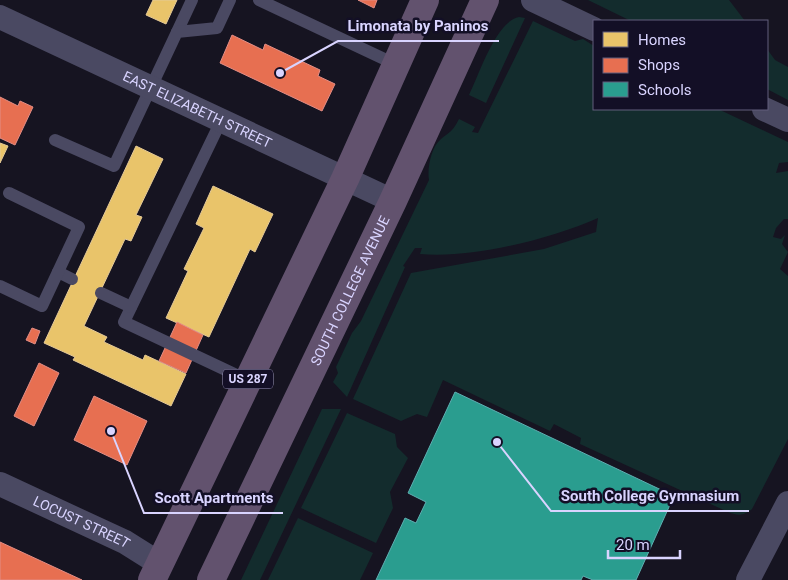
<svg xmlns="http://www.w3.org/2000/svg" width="788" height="580" font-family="Roboto,sans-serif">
  <rect width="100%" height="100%" fill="#161421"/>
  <g fill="#132c2d">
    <path d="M588,0H729L745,21H631Z"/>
    <path d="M519,17L525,18L486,103L469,95C479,75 496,21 519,17Z"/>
    <path d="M533,21L575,41L583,39L594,46V109H718L788,142V162L779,163L776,173L788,171V219H784L776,228L773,237L781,239L785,235L782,244L788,252L780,269L788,276V439L752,509C743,516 739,516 728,512L580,444L581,438L554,424L550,431L443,380L427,417L417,414L401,421L353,399L411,273L544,249L596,232L598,218C551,239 471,259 420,254L422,248H415L403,266L405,267L347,397L333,382L338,373L336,367L352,333L361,321L429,180C427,169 431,147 441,139C451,131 453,131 459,119L475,127L472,132L478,133Z"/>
    <path d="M767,49L775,60L788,67V100L767,89Z"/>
    <path d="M322,409H341L260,580H241Z"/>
    <path d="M347,413L395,434L397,447L408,458L390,492L393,508L376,543L301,508Z"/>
    <path d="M298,518L373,553L360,580H268Z"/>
  </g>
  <g fill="#e9c46a" stroke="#e4c997">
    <path d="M153,0H177L166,24L146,15Z"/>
    <path d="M0,143L8,146L0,163Z"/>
    <path d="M136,146L163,159L136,215L142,217L131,241L125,239L84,326L107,337L104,342L143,360L145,355L186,374L171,406L73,360L75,357L44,343Z"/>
    <path d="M213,186L273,214L255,252L250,249L209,337L166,318L188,271L184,269L204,228L196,224Z"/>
  </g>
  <g fill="#e76f51" stroke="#e38d85">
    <path d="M358,0H377L374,8Z"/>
    <path d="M232,35L263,50L265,44L320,70L318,76L335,84L322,111L220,63Z"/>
    <path d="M0,97L18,106L20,101L33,107L15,145L0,138Z"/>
    <path d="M177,322L203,335L186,373L159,361Z"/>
    <path d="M32,328L40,331L35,344L26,340Z"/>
    <path d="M39,363L59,373L34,426L14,416Z"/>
    <path d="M94,396L147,421L127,465L74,440Z"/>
    <path d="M0,542L82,580H0Z"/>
  </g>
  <path fill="#2a9d8f" stroke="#5eaeb1" d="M455,392L674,496L636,580H593L583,576L581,580H376L405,518L416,523L426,502L408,493Z"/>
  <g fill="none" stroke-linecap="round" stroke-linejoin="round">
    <g stroke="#4a4962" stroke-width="12">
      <path d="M259,0L397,65"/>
      <path d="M177,32L192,0"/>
      <path d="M221,121L124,322L247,380"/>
      <path d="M55,140L114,166L177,32L217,28L230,0"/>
      <path d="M58,272L72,279"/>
      <path d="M0,286L42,306L79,227L9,193"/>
      <path d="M101,293L131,307"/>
    </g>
    <g stroke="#4a4962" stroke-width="24">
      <path d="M533,0L594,29"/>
      <path id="s1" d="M0,17L393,201"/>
      <path d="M764,109L788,120"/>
      <path id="s2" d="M0,484L125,542L160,564"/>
      <path d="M748,580L788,503"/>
    </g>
    <g stroke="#62526e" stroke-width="28">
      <path d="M152,580L345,179L425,0"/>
      <path id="s3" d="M211,580L393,201L485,0"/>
    </g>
  </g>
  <g text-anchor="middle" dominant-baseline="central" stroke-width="5" stroke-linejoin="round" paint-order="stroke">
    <rect fill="#130f26" stroke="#9e99be" stroke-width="1" x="223" y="369.5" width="50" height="19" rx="4"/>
    <g font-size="12" font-weight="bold" fill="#d9d4ff">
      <text x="248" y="379">US 287</text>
    </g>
    <g font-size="14" fill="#d9d4ff" stroke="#130f26">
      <text stroke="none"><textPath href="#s1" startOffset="218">EAST ELIZABETH STREET</textPath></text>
      <text stroke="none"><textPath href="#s3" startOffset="321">SOUTH COLLEGE AVENUE</textPath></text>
      <text stroke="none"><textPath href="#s2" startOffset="90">LOCUST STREET</textPath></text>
    </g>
  </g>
  <path fill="none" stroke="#d9d4ff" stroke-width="2" d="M280 73L338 41H499M497 442L551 511H749M111 431L144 513H283"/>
  <g fill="#d9d4ff" stroke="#130f26" stroke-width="2">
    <circle cx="280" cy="73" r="5"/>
    <circle cx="497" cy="442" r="5"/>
    <circle cx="111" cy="431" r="5"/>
  </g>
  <g font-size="15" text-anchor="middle" font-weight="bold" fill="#d9d4ff" stroke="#130f26" stroke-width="5" stroke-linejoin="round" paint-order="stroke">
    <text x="418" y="31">Limonata by Paninos</text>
    <text x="650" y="501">South College Gymnasium</text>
    <text x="214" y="503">Scott Apartments</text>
  </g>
  <rect x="593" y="20" width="175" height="90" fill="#130f26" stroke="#625e7d"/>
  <rect x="603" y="32" width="25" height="15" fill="#e9c46a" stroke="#625e7d"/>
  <text x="638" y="45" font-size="15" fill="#d9d4ff">Homes</text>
  <rect x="603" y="58" width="25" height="15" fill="#e76f51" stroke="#625e7d"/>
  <text x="638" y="70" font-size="15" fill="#d9d4ff">Shops</text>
  <rect x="603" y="82" width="25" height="15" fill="#2a9d8f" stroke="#625e7d"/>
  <text x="638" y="95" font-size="15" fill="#d9d4ff">Schools</text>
  <path d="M608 550v8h72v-8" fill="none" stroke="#d9d4ff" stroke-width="2.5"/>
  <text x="616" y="550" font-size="15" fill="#d9d4ff" stroke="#130f26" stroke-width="4" paint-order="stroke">20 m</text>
</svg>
